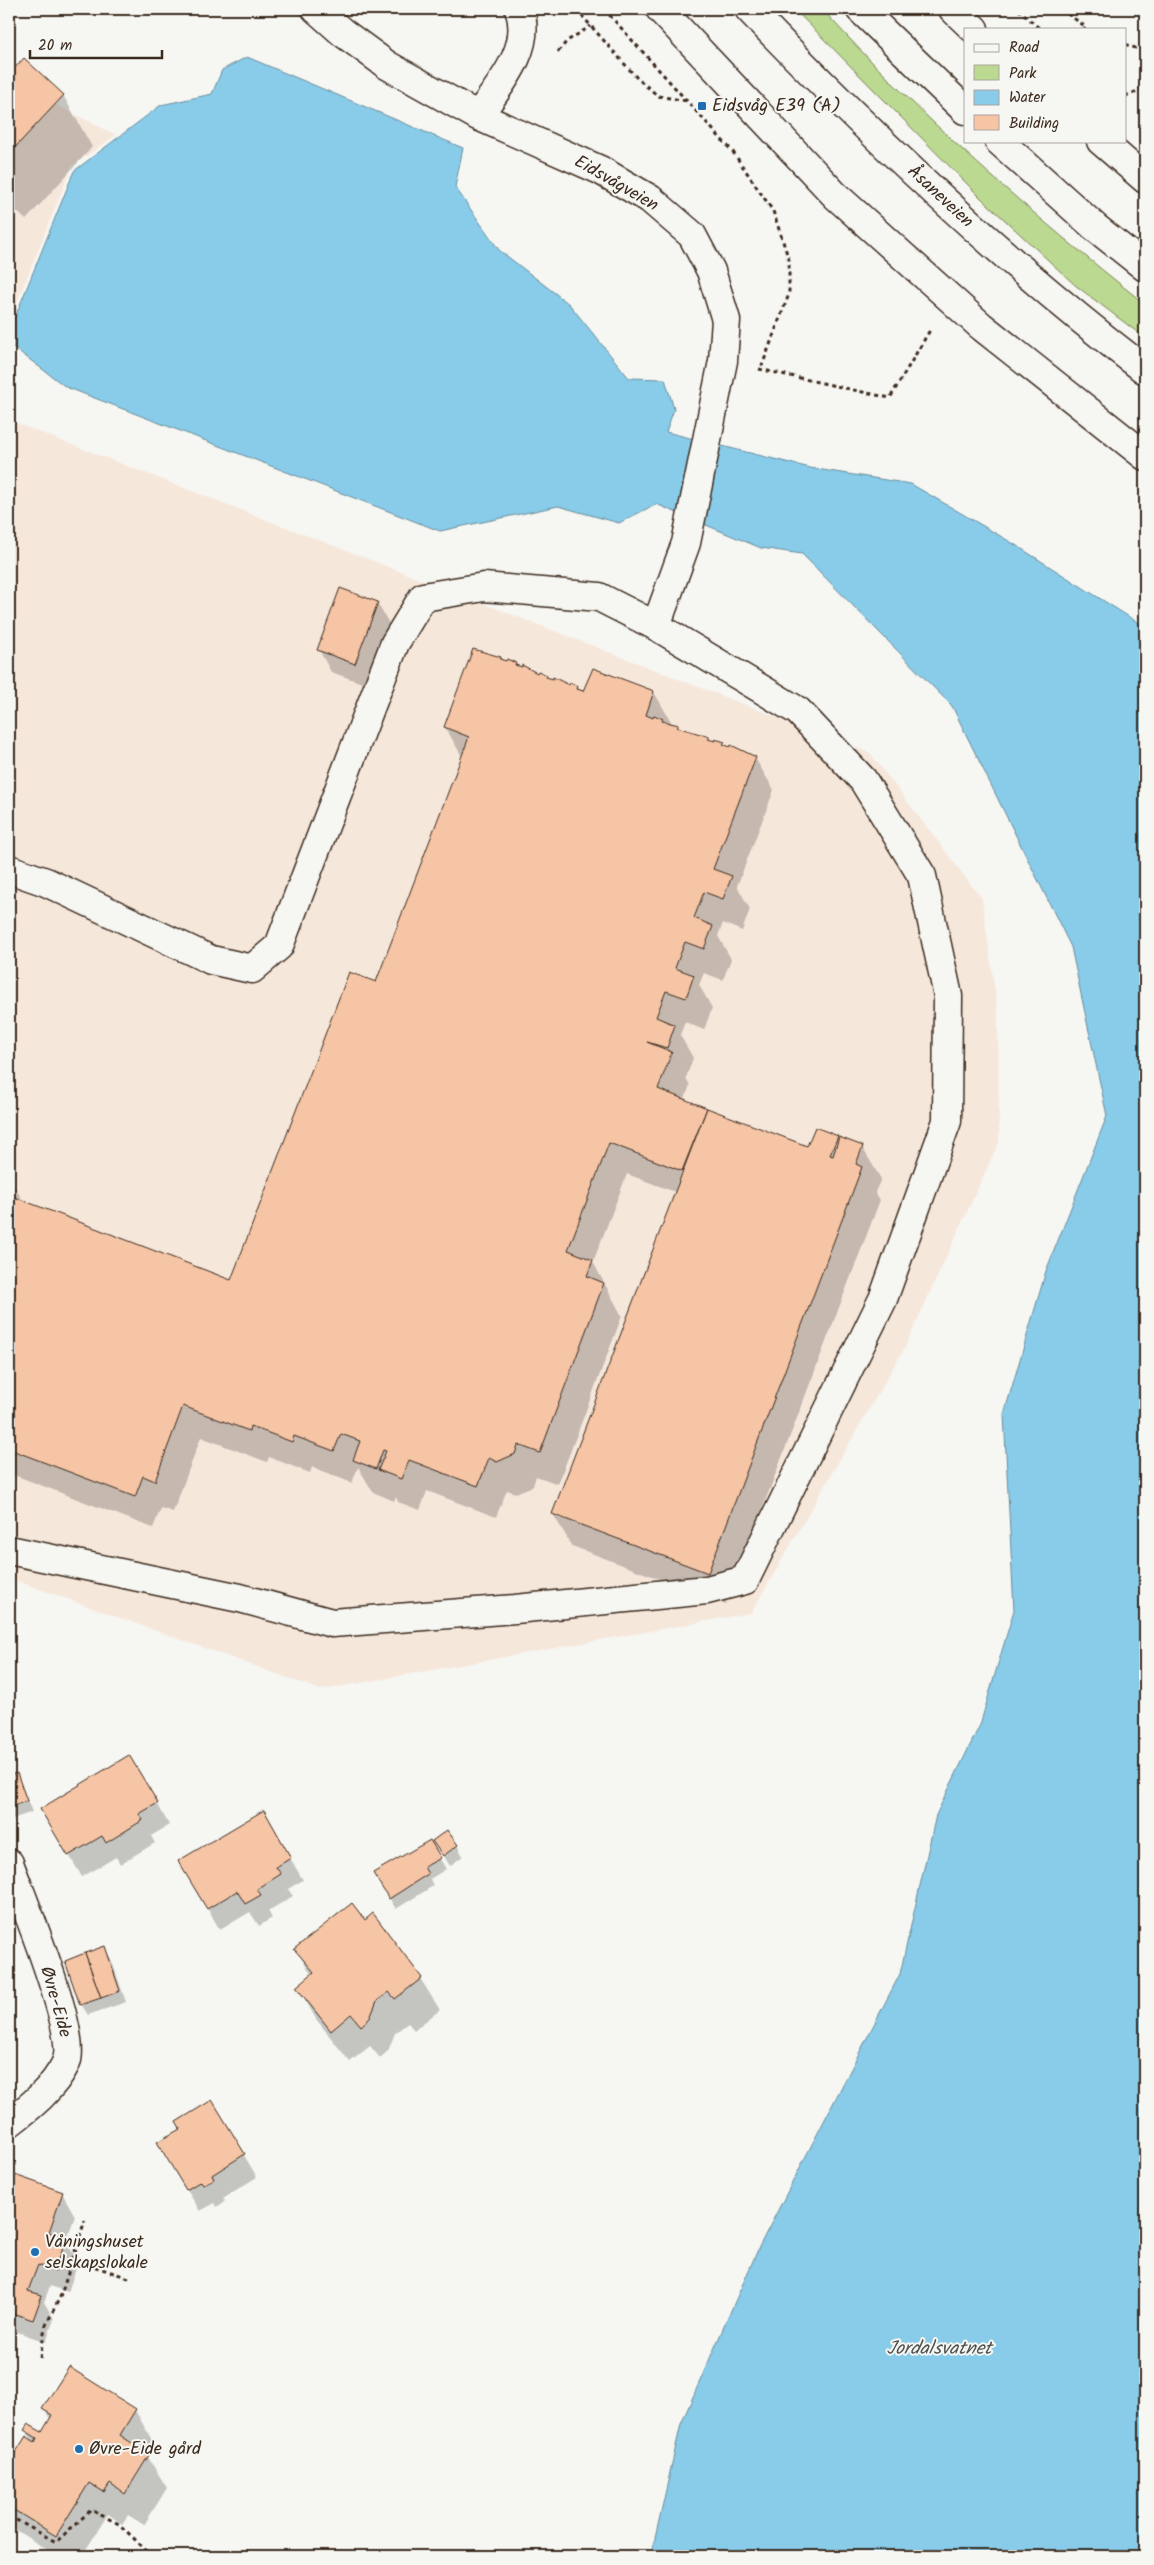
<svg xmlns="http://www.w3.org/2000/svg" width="1154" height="2565" font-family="Kalam,sans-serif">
  <rect width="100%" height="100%" fill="#f6f6f2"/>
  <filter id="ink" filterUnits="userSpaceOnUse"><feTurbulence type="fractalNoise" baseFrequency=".02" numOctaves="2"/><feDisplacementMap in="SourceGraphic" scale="10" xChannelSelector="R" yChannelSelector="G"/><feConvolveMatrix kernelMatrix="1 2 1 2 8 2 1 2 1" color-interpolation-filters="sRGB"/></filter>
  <g filter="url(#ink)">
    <g fill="#f6e7db">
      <path d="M9,81L116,135L72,166L9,322Z"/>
      <path d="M9,389L13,422L870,753L982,899L998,1014L999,1142L905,1347L751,1613L321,1690L9,1578Z"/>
    </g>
    <path fill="#bbd991" stroke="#7b8258" d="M794,9H822C920,117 1031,214 1145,304V338L1075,285L980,197Z"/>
    <path fill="#88ccea" stroke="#698b98" d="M247,57L463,148L455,187L499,250L569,304L629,378L665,379L674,409L666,432L810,468L911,484L1014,544L1145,627V1742L1140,1757L1145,1779V2556H651L681,2424L760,2245L900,1974L936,1815L980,1725L1014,1610L1004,1414L1046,1271L1107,1116L1071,947L952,706L802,554L761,548L656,504L619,523L558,506L440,531L66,387L9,344V332L74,171L161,105L212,94L222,70Z"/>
    <g fill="#0003">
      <path d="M24,60L63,95L92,147L26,220L9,204V76Z"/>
      <path d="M377,603L390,625L368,685L331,672L319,650Z"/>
      <path d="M474,650L500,658L502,662L516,664L518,668L546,676L548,679L569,687H577L584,693L654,692L673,725L755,758L774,790L737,886L750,909L742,931L723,923L718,936L731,959L723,980L704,973L699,985L712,1008L704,1030L685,1022L680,1035L693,1058L686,1078L690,1085L684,1101L808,1148L837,1137L839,1141L862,1147L881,1179L875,1192L880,1200L726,1604L572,1546L553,1514L675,1192L627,1174L593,1262L622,1316L558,1484L536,1476L533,1486L516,1493L507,1490L496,1517L427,1491L420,1510L398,1502L396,1497L394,1501L373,1492L358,1467L352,1483L312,1467L310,1473L269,1457L267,1462L201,1437L173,1512L161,1508L153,1528L9,1473V1177L22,1199L21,1201L232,1282L377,984L463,758L445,727Z"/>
      <path d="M17,1774L32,1812L10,1820L9,1777Z"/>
      <path d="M157,1803L169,1825L151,1836L155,1843L120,1864L116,1857L82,1877L42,1809Z"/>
      <path d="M263,1812L303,1880L288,1889L293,1896L268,1911L272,1918L259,1926L250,1912L220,1930L193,1884Z"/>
      <path d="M434,1841L457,1845L463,1856L450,1866Z"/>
      <path d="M430,1842L446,1869L430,1879L433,1886L396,1909L374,1873Z"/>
      <path d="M373,1915L408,1959L440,2010L414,2030L408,2023L395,2033L388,2051L380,2058L370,2046L350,2062L316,2019L298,1987L312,1976L296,1949L365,1921Z"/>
      <path d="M105,1948L111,1959L126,2002L88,2015L81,2004Z"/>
      <path d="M212,2102L257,2177L223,2198L225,2201L217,2207L215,2203L200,2211L172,2165L181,2129Z"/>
      <path d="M9,2187L62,2193L75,2216L66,2241L78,2262L68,2292L50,2286L44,2302L54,2319L46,2342L9,2329Z"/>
      <path d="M44,2409L135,2410L153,2442L146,2454L167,2488L144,2525L128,2515L122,2524L108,2514L82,2556H57L9,2526V2465L26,2438L33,2442L26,2430L42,2434L51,2420Z"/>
    </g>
    <g fill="#f5c5a5" stroke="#3b2a1e">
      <path d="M24,58L64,95L9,154V74Z"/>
      <path d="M340,588L378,602L355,664L317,650Z"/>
      <path d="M473,649L501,657L500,659L506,661L507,659L516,663L515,665L522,667V665L537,673L538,671L547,675L546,677L553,679V677L569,685L570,683L578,686L577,689L583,691L593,668L654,691L646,715L653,718L654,715L663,719L662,721L679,725L677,727L710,737L708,739L715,741V739L725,742L723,744L730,747L731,745L756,757L713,869L732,876L723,899L704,892L694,918L713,926L704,949L685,942L675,968L694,975L686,998L666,991L656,1017L675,1025L667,1048L647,1042L672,1052L658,1089L707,1108L682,1171L609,1143L568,1250L593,1260L587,1276L604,1283L540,1453L518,1445L515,1454L497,1462L489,1458L478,1486L409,1460L401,1479L378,1470L386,1451L383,1450L376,1469L353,1460L360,1441L341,1434L334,1451L294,1436L292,1442L250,1426L249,1431L183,1406L155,1481L143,1476L135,1497L9,1449V1195L231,1280L349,972L376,982L469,737L444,727Z"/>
      <path d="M707,1108L807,1146L815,1127L838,1136L830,1155L833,1156L839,1137L863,1146L856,1164L862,1167L708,1573L552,1514Z"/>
      <path d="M129,1755L158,1803L139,1814L143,1820L106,1843L102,1836L68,1856L40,1809Z"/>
      <path d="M17,1773L27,1801L9,1807V1775Z"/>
      <path d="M264,1810L291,1858L276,1867L281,1874L257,1889L261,1895L245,1904L237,1891L207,1909L178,1861Z"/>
      <path d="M447,1830L458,1845L443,1856L432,1841Z"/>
      <path d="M430,1840L441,1858L424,1867L428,1874L389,1899L373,1873Z"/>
      <path d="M352,1903L365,1920L373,1913L422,1978L395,1999L389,1992L377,2001L370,2018L361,2026L351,2014L331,2031L296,1987L314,1972L294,1949Z"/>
      <path d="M105,1946L120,1991L101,1998L85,1953Z"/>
      <path d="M85,1953L101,1998L80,2005L65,1961Z"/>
      <path d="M212,2100L245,2154L212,2175L214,2179L203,2185L201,2181L186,2190L157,2142L180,2129L176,2122Z"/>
      <path d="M15,2175L63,2192L49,2232L66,2239L55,2271L38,2265L28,2291L42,2295L33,2320L9,2312V2186L11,2187Z"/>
      <path d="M69,2367L136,2409L120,2435L149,2455L125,2494L110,2483L104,2492L89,2483L56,2536L9,2507V2463L26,2436L35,2442L37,2438L24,2430L28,2424L42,2432L52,2415L42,2409Z"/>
    </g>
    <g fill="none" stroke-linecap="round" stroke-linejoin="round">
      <defs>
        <g id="minor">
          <path d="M316,9L342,32L387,65L478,116L600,170L650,199L692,235L711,271L726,320L723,361L686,543L656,626"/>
          <path d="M478,116C498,87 534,48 519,9"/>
          <path d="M9,869L46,882L211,960L252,969L279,946L395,643L423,597L484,587L599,597L656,626L798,711L863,780L922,876L948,996L947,1121L883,1299L745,1580L707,1590L515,1609L332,1623L240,1598L9,1550"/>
          <path d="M9,1863C22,1898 79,2034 66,2063C54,2088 30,2107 9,2123"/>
        </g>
        <g id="highway">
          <path d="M660,9L835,195L981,326L1145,456"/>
          <path d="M749,9C873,138 1003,261 1145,370"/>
          <path d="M860,9L965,110"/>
          <path d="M953,9L974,29"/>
          <path d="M999,141L1096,228L1145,267"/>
          <path d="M1101,141L1145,179"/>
        </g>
      </defs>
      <use href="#minor" stroke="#3b2a1e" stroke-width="31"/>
      <use href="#highway" stroke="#3b2a1e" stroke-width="31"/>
      <g stroke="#3b2a1e" stroke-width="3" stroke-dasharray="4 4" stroke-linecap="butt">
        <path d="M576,9L637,78L658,96L687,101"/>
        <path d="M604,9L733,152L773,211L789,260V294L762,366"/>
        <path d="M1018,9L1040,29"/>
        <path d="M1061,9L1086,27L1084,29"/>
        <path d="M1125,44L1145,52"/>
        <path d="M558,52L567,41L591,26"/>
        <path d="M1125,96L1140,90L1145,84"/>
        <path d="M759,369L890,398L930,330"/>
        <path d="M72,2259L129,2278"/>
        <path d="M40,2358L45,2327L61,2295L85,2220"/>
        <path d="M9,2516L56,2542L91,2510L119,2524L152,2556"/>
      </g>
      <use href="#minor" stroke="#f6f6f2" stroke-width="28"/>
      <use href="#highway" stroke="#f6f6f2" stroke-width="28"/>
    </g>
  </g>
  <g fill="#1f6fb2" stroke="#f6f6f2" stroke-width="2">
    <rect x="697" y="101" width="10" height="10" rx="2.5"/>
    <circle cx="35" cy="2252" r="5"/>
    <circle cx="79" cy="2449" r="5"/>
  </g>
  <g text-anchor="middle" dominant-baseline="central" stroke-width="4" stroke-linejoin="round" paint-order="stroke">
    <g font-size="18" fill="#3b2a1e" stroke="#f6f6f2" text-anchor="start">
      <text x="712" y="106">Eidsvåg E39 (A)</text>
      <text x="45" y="2242">Våningshuset<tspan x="45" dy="21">selskapslokale</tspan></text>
      <text x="89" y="2449">Øvre-Eide gård</text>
    </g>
    <g font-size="18" fill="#3b2a1e" stroke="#f6f6f2">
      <text transform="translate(616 184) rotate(30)">Eidsvågveien</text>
      <text transform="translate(940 197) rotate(43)">Åsaneveien</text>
      <text transform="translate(55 2002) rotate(74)">Øvre-Eide</text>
    </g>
    <g font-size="19" font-style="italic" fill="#4e5251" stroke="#f6f6f2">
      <text x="939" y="2349">Jordalsvatnet</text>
    </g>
  </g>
  <rect width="1154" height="2565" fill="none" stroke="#f6f6f2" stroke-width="30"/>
  <rect x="15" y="15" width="1124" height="2535" fill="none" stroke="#3b2a1e" stroke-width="2" filter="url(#ink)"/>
  <rect x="964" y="28" width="162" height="115" fill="#f6f6f2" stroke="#aba49d"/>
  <rect x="974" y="44" width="25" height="8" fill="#f6f6f2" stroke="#aba49d"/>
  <text x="1009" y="52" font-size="15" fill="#3b2a1e">Road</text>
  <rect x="974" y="65" width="25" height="15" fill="#bbd991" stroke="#aba49d"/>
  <text x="1009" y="78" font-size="15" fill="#3b2a1e">Park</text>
  <rect x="974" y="90" width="25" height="15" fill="#88ccea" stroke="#aba49d"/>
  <text x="1009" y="102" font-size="15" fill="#3b2a1e">Water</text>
  <rect x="974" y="115" width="25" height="15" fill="#f5c5a5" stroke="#aba49d"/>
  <text x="1009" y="128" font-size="15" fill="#3b2a1e">Building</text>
  <path d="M30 50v8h132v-8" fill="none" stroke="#3b2a1e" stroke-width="2.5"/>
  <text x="38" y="50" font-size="15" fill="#3b2a1e" stroke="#f6f6f2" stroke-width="4" paint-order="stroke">20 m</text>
</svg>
